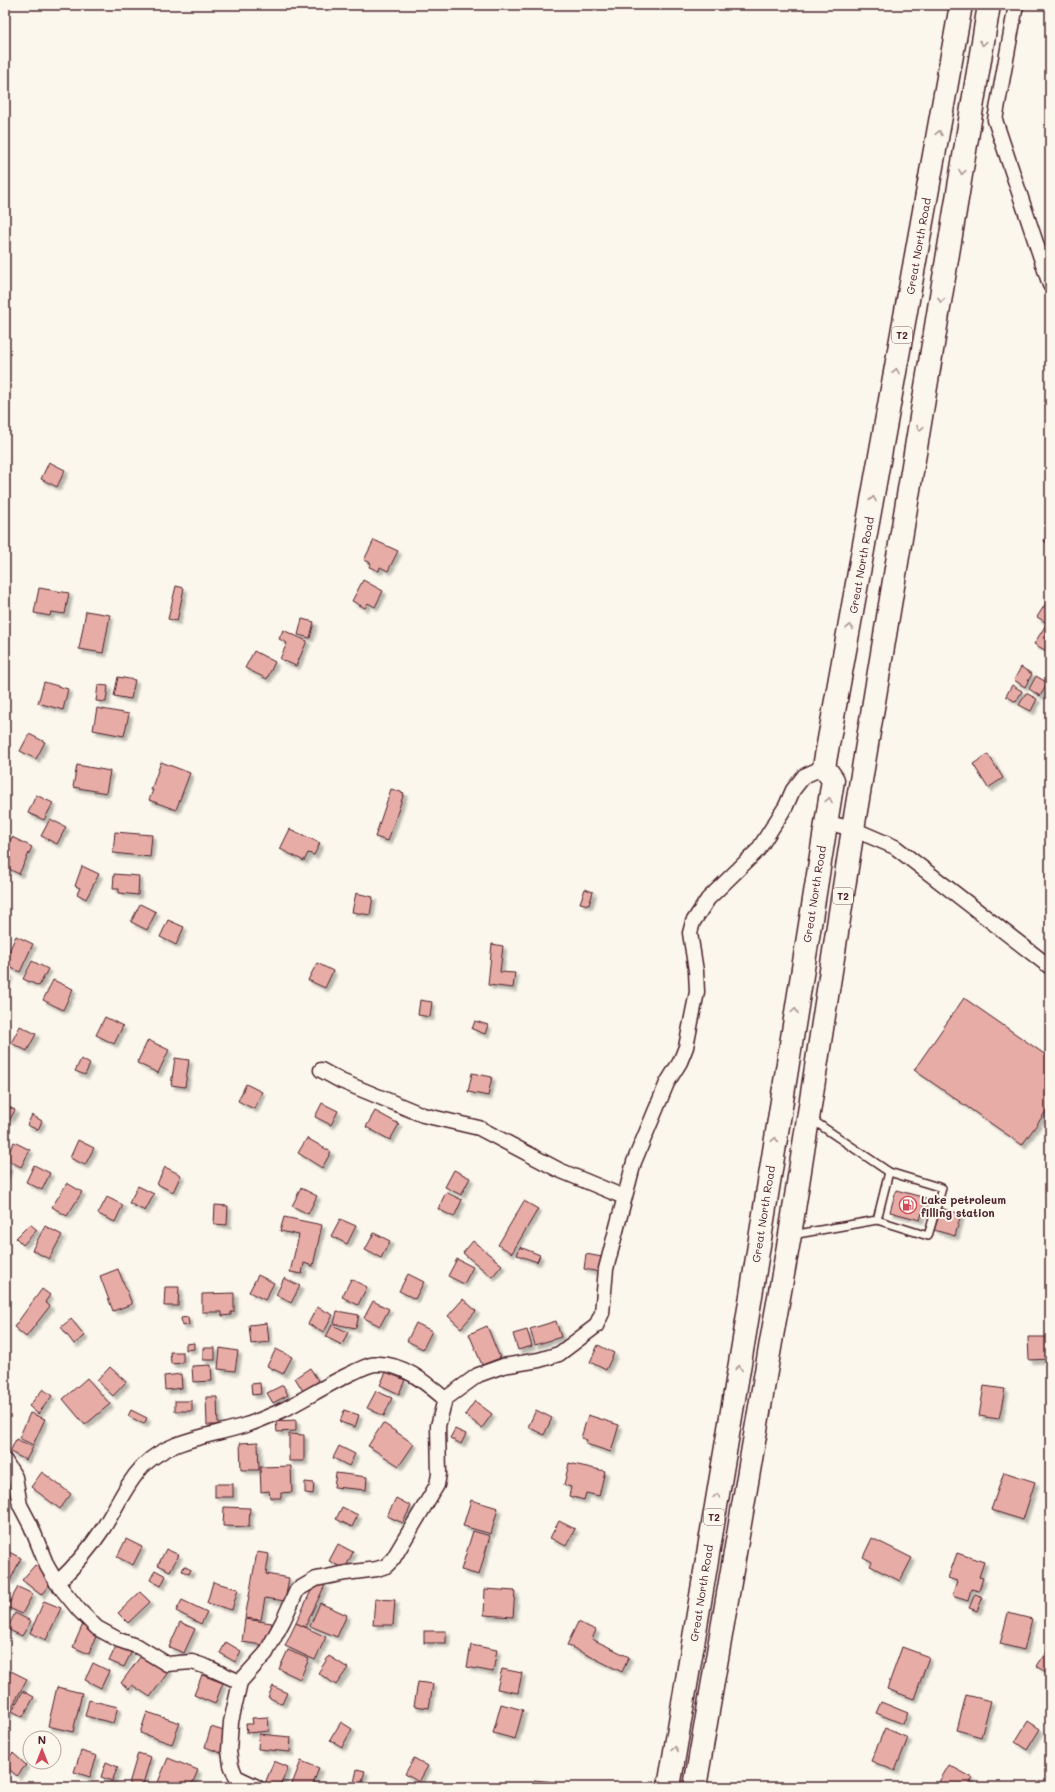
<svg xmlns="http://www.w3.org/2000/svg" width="1055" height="1792" font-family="Mali,sans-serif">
  <defs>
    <filter id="shadow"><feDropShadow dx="3.5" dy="3.5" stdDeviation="1" flood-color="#0004"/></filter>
  </defs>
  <rect width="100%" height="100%" fill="#fbf7ec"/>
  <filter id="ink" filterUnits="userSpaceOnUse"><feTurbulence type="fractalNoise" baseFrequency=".025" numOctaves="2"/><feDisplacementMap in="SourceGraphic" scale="8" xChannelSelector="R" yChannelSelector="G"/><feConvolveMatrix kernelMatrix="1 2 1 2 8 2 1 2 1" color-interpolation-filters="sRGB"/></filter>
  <g filter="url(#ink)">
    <g fill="#e7aca5" stroke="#4a1f2b" filter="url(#shadow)">
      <path d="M49,462L65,470L57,487L41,479Z"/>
      <path d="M1050,531V545L1044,541Z"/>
      <path d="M374,540L398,551L388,571L380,567L379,571L369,567L371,563L364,560Z"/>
      <path d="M363,580L383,591L375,607L368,603L365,608L352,601Z"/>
      <path d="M176,586L184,588L177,621L168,619Z"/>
      <path d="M39,588L69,593L65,614L51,612L50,616L34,613Z"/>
      <path d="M1048,600L1050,601V653L1034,644L1047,623L1037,617Z"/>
      <path d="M86,611L110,615L103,653L79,649Z"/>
      <path d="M302,619L314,622L310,638L298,635Z"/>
      <path d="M283,630L307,641L296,666L280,659L287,643L279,639Z"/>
      <path d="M254,651L275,662L267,679L245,668Z"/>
      <path d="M1021,667L1032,674L1025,687L1014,680Z"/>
      <path d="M1036,676L1048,683L1040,696L1029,689Z"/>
      <path d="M118,677L135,680L131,699L114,696Z"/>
      <path d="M44,682L68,689L63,710L38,703Z"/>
      <path d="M98,685L108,686L106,702L96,701Z"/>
      <path d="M1012,685L1022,691L1016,702L1006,696Z"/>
      <path d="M1026,693L1037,699L1031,711L1019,705Z"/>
      <path d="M97,708L129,714L124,736L93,730Z"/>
      <path d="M29,734L45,742L36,759L20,751Z"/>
      <path d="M988,754L1003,778L988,788L973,764Z"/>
      <path d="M161,762L190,773L176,810L149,800L153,790H151Z"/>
      <path d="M77,765L110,771L106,793L73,787Z"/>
      <path d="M391,789L404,793L388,841L375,837Z"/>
      <path d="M36,795L53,803L44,820L28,813Z"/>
      <path d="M50,819L66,827L57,844L41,836Z"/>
      <path d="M290,829L320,843L314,855L308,853L304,861L280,849Z"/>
      <path d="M115,832L152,835L150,857L113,853Z"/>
      <path d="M12,837L32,847L19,874L5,867L7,863L5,862V851Z"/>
      <path d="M82,866L99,874L86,899L77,894L80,888L75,886Z"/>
      <path d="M114,874L139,876L138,895L119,893V889H113Z"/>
      <path d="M585,889L593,892L589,905L580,903Z"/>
      <path d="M356,893L373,897L370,915L352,912Z"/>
      <path d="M140,904L156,912L147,930L131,922Z"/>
      <path d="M168,920L184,927L176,945L160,937Z"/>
      <path d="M16,936L33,944L20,972L5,965V960Z"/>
      <path d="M492,944L503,946L500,972L515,973L513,988L488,985Z"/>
      <path d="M32,961L48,969L39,986L23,979Z"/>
      <path d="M317,963L333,971L325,988L308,980Z"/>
      <path d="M5,971L10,974L5,985Z"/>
      <path d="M53,980L73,989L63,1010L43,1000Z"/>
      <path d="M964,998L1050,1058V1106L1022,1145L914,1070Z"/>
      <path d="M420,1000L432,1002L430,1017L418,1015Z"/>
      <path d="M105,1017L123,1026L114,1044L96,1035Z"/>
      <path d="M475,1021L488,1025L485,1034L472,1029Z"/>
      <path d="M20,1026L36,1034L27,1051L11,1043Z"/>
      <path d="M148,1040L169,1050L158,1073L137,1063Z"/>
      <path d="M175,1058L189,1060L185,1087L171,1085Z"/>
      <path d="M81,1059L90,1064L85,1075L75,1071Z"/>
      <path d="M472,1073L492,1077L488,1096L468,1092Z"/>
      <path d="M246,1084L262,1092L254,1109L238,1101Z"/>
      <path d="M322,1103L338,1111L331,1125L315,1117Z"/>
      <path d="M5,1105L15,1110L10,1119L5,1117Z"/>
      <path d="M375,1111L399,1124L390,1140L366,1127Z"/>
      <path d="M32,1115L42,1121L38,1130L27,1125Z"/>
      <path d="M307,1138L331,1152L322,1168L298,1153Z"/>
      <path d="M78,1140L94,1148L85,1165L70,1158Z"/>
      <path d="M14,1142L30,1150L21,1167L5,1159Z"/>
      <path d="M5,1165L9,1167L5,1176Z"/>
      <path d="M34,1165L50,1173L42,1190L26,1182Z"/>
      <path d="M165,1167L181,1175L173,1192L157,1184Z"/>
      <path d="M454,1170L470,1178L461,1195L445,1187Z"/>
      <path d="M67,1183L82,1192L67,1216L52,1207Z"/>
      <path d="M138,1186L154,1194L145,1211L129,1203Z"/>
      <path d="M301,1188L317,1196L308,1214L292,1206Z"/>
      <path d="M896,1190L926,1198L920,1220L890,1212Z"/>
      <path d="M446,1192L462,1200L454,1217L438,1209Z"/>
      <path d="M107,1197L123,1205L115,1222L98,1214Z"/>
      <path d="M524,1201L538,1209L512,1253L498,1245Z"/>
      <path d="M215,1205L228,1206L227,1225L214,1224Z"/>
      <path d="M941,1208L961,1214L955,1236L934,1230Z"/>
      <path d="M284,1217L322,1225L313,1266L304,1263L302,1274L290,1272L299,1235L280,1231Z"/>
      <path d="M340,1219L356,1226L347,1244L331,1236Z"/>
      <path d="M30,1224L37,1230L23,1245L16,1238Z"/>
      <path d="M45,1226L62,1235L49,1259L32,1250Z"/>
      <path d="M374,1233L390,1241L381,1258L365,1250Z"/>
      <path d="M473,1241L502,1265L492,1277L463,1253Z"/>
      <path d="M520,1247L540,1255L537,1262L517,1255Z"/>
      <path d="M586,1254L602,1257L600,1272L584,1269Z"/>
      <path d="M457,1259L473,1267L464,1284L448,1276Z"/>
      <path d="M118,1269L132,1304L113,1311L100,1276Z"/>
      <path d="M408,1274L424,1282L415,1299L399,1291Z"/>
      <path d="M258,1275L274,1283L265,1300L249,1292Z"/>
      <path d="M284,1278L300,1286L291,1303L276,1295Z"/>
      <path d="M351,1279L367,1287L358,1305L342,1297Z"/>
      <path d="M165,1287H179L178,1306H164Z"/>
      <path d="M42,1289L50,1295L45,1302L50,1306L26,1337L14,1327Z"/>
      <path d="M234,1293V1312H231V1315L222,1316V1312H202V1294Z"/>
      <path d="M463,1299L476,1311L461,1328L448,1316Z"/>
      <path d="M373,1301L389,1309L380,1326L364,1318Z"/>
      <path d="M317,1307L333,1315L324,1332L308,1324Z"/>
      <path d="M337,1311L359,1315L356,1328L334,1324Z"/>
      <path d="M188,1317L189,1325L182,1326L181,1318Z"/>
      <path d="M71,1319L85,1336L74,1344L61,1327Z"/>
      <path d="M556,1321L561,1337L535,1345L530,1329Z"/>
      <path d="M267,1323L269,1342L251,1344L249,1325Z"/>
      <path d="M416,1323L432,1331L423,1349L407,1341Z"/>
      <path d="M332,1325L348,1332L342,1345L326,1337Z"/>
      <path d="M487,1326L500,1358L482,1365L469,1334Z"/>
      <path d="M527,1330L532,1346L518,1350L513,1334Z"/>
      <path d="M1028,1337H1050V1359L1029,1360Z"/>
      <path d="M194,1343V1349L186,1350V1344Z"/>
      <path d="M598,1345L614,1353L606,1370L590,1362Z"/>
      <rect x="203" y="1348" width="12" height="12"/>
      <path d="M220,1348L238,1351L235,1371L218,1369Z"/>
      <path d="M276,1349L292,1357L283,1374L267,1366Z"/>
      <path d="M170,1352H183V1363L171,1364Z"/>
      <path d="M211,1365L212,1381L193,1382L192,1366Z"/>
      <path d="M110,1367L126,1382L113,1396L97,1381Z"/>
      <path d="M310,1368L321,1385L305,1394L295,1378Z"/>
      <path d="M386,1372L405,1380L399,1394L380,1385Z"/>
      <path d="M181,1374L182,1388L165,1390L164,1376Z"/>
      <path d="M87,1378L110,1404L85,1425L63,1399Z"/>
      <path d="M260,1383L261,1394L252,1395L251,1384Z"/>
      <path d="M283,1385L288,1395L273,1403L267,1393Z"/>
      <path d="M984,1386L1005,1389L999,1419L979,1416Z"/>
      <path d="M43,1389L52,1396L38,1414L29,1406Z"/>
      <path d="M376,1391L392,1398L384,1416L367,1408Z"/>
      <path d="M206,1397H217L218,1425H207Z"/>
      <rect x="175" y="1401" width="17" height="10"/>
      <path d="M475,1401L492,1414L482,1428L465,1415Z"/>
      <path d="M131,1410L147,1418L144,1424L128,1416Z"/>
      <path d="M344,1410L359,1415L355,1427L340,1422Z"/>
      <path d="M536,1410L552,1418L544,1435L528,1427Z"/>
      <path d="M30,1413L45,1419L33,1445L19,1438Z"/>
      <path d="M588,1415L619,1425L611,1452L586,1444L587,1440L581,1438Z"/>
      <path d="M296,1420V1431L277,1432L276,1421Z"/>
      <path d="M383,1423L414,1444L399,1466L368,1446Z"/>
      <path d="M455,1429L466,1434L461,1444L450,1438Z"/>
      <path d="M289,1434L304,1435V1461H289Z"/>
      <path d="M16,1439L33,1447L26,1460L10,1452Z"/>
      <path d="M258,1442L259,1470H241L240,1443Z"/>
      <path d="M339,1446L355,1454L349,1466L333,1458Z"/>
      <path d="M569,1463L605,1471L599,1496L586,1493L584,1500L569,1496L571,1487L564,1485Z"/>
      <path d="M291,1466L292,1492L281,1493V1498H270L269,1491L261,1492L260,1467Z"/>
      <path d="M42,1472L71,1494L60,1509L31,1487Z"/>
      <path d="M1004,1472L1035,1482L1023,1520L991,1510Z"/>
      <path d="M336,1473L367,1477L366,1490L334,1487Z"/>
      <path d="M305,1482L314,1483L313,1494L305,1493Z"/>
      <rect x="215" y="1484" width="18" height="13"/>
      <path d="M396,1498L411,1506L403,1523L387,1516Z"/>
      <path d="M471,1500L498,1508L491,1534L463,1526Z"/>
      <path d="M224,1507L250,1508L249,1527L223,1526Z"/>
      <path d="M342,1507L358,1515L352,1527L336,1519Z"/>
      <path d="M559,1521L575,1529L566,1546L550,1538Z"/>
      <path d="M473,1531L490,1536L479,1575L461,1570Z"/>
      <path d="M872,1538L912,1558L900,1581L870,1566L872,1562L863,1557Z"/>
      <path d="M126,1539L142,1547L133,1565L117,1557Z"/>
      <path d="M338,1544L353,1552L345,1569L329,1561Z"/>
      <path d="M166,1549L179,1555L170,1571L158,1565Z"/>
      <path d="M5,1550L21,1558L10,1581L5,1578Z"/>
      <path d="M257,1552L269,1554L266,1574L289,1578L285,1601L265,1598L261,1620L245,1618Z"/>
      <path d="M957,1553L984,1562L979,1577L983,1578L979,1591L971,1589L968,1601L952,1596L957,1581L948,1578Z"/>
      <path d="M35,1565L54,1579L41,1595L22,1580Z"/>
      <path d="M184,1566L191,1570L189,1574L182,1571Z"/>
      <path d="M155,1570L166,1576L161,1586L150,1580Z"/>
      <path d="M316,1580L325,1585L305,1627L296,1623Z"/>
      <path d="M213,1582L238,1589L232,1610L207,1603Z"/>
      <path d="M18,1587L33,1594L22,1614L7,1607Z"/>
      <path d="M485,1589L515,1591L513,1617L484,1615Z"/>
      <path d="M140,1592L150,1602L128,1623L118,1613Z"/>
      <path d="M975,1594L983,1597L977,1611L969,1608Z"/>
      <path d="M375,1599L395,1600L393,1625H373Z"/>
      <path d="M182,1600L207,1612L201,1624L176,1611Z"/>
      <path d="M44,1601L61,1608L46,1640L30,1633Z"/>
      <path d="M320,1603L347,1615L337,1637L310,1626Z"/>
      <path d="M15,1613L31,1621L22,1636L7,1629Z"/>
      <path d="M1008,1613L1032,1619L1024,1650L1000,1644Z"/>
      <path d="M245,1619L272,1623L268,1646L242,1642Z"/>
      <path d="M180,1622L195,1629L184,1653L169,1647Z"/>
      <path d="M578,1622L596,1630L592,1639L629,1657L622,1672L567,1645Z"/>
      <path d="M296,1623L326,1637L315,1660L285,1646Z"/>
      <path d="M83,1624L98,1631L89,1654L73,1647Z"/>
      <rect x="424" y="1631" width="22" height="12"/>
      <path d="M226,1642L241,1651L235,1662L220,1653Z"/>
      <path d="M117,1644L132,1651L124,1667L109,1661Z"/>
      <path d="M471,1645L497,1650L493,1672L467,1667Z"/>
      <path d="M1050,1646V1675L1037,1666Z"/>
      <path d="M902,1647L929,1657L914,1699L887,1689Z"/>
      <path d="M288,1650L309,1659L300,1679L279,1669Z"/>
      <path d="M143,1653L169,1671L150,1697L132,1685L129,1689L121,1683Z"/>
      <path d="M329,1656L348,1668L336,1685L318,1673Z"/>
      <path d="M93,1663L109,1671L101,1688L85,1680Z"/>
      <path d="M502,1669L522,1673L518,1693L497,1689Z"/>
      <path d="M11,1671L27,1679L7,1716L5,1715V1682Z"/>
      <path d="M202,1675L223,1683L215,1704L194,1695Z"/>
      <path d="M418,1682L433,1684L429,1708L414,1706Z"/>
      <path d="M273,1686L287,1693L282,1704L268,1697Z"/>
      <path d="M57,1687L82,1693L73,1732L48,1726Z"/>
      <path d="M23,1691L34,1697L23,1717L12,1711Z"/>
      <path d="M966,1695L991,1701L981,1737L957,1730Z"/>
      <path d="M89,1700L118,1707L113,1723L85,1716Z"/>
      <path d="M881,1702L908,1713L903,1724L876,1713Z"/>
      <path d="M501,1704L523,1710L515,1739L493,1733Z"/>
      <path d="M147,1712L180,1723L172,1744L140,1733Z"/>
      <path d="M268,1717L269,1731L247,1733L246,1724H253L252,1718Z"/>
      <path d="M1028,1721L1040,1729L1027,1750L1015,1742Z"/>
      <path d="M341,1722L352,1729L342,1747L330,1740Z"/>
      <path d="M211,1727L227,1732L221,1753L205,1747Z"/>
      <path d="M885,1728L908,1738L895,1771L871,1761Z"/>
      <path d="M259,1734L291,1737L290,1752L258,1749Z"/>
      <path d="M1050,1743V1754L1045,1751Z"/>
      <path d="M81,1751L97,1756L90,1777L74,1772Z"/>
      <path d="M13,1753L26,1765L17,1776L5,1766V1761Z"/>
      <path d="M138,1753L151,1757L142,1787H128Z"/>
      <path d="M168,1758L198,1770L191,1787H156Z"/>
      <path d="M414,1758L428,1766L419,1782L405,1774Z"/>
      <path d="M274,1761L288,1767L280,1787H265L264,1786Z"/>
      <path d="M301,1761L319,1768L312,1787H300L292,1784Z"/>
      <path d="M106,1762L118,1767L112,1781L101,1777Z"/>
      <path d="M949,1765L973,1778L968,1787H936Z"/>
      <path d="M357,1769L365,1771L361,1785L354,1783Z"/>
      <path d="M534,1780L556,1782L555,1787H533Z"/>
    </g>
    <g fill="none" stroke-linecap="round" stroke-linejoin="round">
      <defs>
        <g id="service">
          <path d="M877,1220L928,1236L942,1188L889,1172"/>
          <path d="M792,1235L877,1220L889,1172L811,1119"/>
        </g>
        <g id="minor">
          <path d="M1016,5L995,120L1050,285"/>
          <path d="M825,822L853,829L895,847L1050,967"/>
          <path d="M321,1070L341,1081L423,1115L479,1128L559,1170L624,1197"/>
          <path d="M5,1461L15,1477L20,1505L31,1526L47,1566L57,1583L79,1610L97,1628L119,1640L139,1647L167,1664L192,1662L207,1667L240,1682"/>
          <path d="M57,1583C75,1566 89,1550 102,1530C116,1509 125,1485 143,1466C169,1439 212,1436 246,1425C259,1421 272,1415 285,1409C308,1397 330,1383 354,1372C361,1369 369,1364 377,1364C403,1363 426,1383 445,1399"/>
          <path d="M257,1787L236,1777L231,1765L229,1751L231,1722L240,1682L266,1653L283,1621L297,1590L316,1579L346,1573L377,1569L386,1566L393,1559L437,1485L439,1474L438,1426L445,1399L478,1375L503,1366L539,1360L559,1354L596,1326L602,1313L606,1269L634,1162L667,1083L680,1062L686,1047L697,992L696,971L690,933L693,922L708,899L758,850L786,806L793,790L804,776L824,767"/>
        </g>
        <g id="trunk">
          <path d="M669,1787L746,1327L833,780L824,767L961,5"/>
          <path d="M695,1787L771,1342L790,1235L853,829L989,5"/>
        </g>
      </defs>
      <use href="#service" stroke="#4a1f2b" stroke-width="10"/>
      <use href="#minor" stroke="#4a1f2b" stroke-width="17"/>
      <use href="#trunk" stroke="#4a1f2b" stroke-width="25"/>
      <use href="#service" stroke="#fbf7ec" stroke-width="7"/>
      <use href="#minor" stroke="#fbf7ec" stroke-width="14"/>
      <use href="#trunk" stroke="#fbf7ec" stroke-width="22"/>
    </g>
    <defs><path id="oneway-chevron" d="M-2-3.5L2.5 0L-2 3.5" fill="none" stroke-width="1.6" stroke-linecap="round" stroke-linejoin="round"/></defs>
    <g stroke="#ab9695">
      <use href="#oneway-chevron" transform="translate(983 43) rotate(99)"/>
      <use href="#oneway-chevron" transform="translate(939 133) rotate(-80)"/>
      <use href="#oneway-chevron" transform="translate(962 172) rotate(99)"/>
      <use href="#oneway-chevron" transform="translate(941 300) rotate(99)"/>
      <use href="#oneway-chevron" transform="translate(896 371) rotate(-80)"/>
      <use href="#oneway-chevron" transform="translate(920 428) rotate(99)"/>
      <use href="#oneway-chevron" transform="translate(873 499) rotate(-80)"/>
      <use href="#oneway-chevron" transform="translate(850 627) rotate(-80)"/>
      <use href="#oneway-chevron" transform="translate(829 800) rotate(-80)"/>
      <use href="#oneway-chevron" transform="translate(795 1011) rotate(-81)"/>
      <use href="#oneway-chevron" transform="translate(775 1140) rotate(-81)"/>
      <use href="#oneway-chevron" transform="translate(739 1368) rotate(-81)"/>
      <use href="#oneway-chevron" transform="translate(717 1496) rotate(-81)"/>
      <use href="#oneway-chevron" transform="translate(675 1749) rotate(-81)"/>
    </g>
  </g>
  <defs>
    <symbol id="fuel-ring" viewBox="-11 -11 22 22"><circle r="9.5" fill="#fbf7ec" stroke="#d1495b" stroke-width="1.5"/><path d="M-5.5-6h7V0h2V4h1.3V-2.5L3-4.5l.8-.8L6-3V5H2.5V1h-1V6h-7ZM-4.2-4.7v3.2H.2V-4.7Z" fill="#d1495b"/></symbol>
  </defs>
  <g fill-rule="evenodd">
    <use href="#fuel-ring" x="898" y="1195" width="20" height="20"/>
  </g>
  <g text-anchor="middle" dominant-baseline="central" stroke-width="4" stroke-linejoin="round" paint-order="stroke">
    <g fill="#fbf7ec" stroke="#7f6065" stroke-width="1">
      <rect x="892" y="327" width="20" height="16" rx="3"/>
      <rect x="833" y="888" width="20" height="16" rx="3"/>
      <rect x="704" y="1509" width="20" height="16" rx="3"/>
    </g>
    <g font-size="10" font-weight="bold" fill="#4a1f2b">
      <text x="902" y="335">T2</text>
      <text x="843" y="896">T2</text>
      <text x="714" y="1517">T2</text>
    </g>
    <g font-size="11" fill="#4a1f2b" stroke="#fbf7ec">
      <text transform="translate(918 246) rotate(-80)">Great North Road</text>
      <text transform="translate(861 565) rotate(-80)">Great North Road</text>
      <text transform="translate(814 894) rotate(-81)">Great North Road</text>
      <text transform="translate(763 1214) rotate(-81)">Great North Road</text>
      <text transform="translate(701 1593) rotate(-81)">Great North Road</text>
    </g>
    <g font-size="11" font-weight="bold" fill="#4a1f2b" stroke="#fbf7ec" text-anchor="start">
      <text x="921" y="1199">Lake petroleum<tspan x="921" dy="13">filling station</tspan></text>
    </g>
  </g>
  <rect width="1055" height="1792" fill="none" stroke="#fbf7ec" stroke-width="20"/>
  <rect x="10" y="10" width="1035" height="1772" fill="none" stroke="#4a1f2b" stroke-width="1.5" filter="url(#ink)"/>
  <g transform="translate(42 1750)"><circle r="19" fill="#fbf7ec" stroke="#b4a19f"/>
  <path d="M0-3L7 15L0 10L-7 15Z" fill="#d1495b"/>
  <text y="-6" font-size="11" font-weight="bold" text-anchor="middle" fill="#4a1f2b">N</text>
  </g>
</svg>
